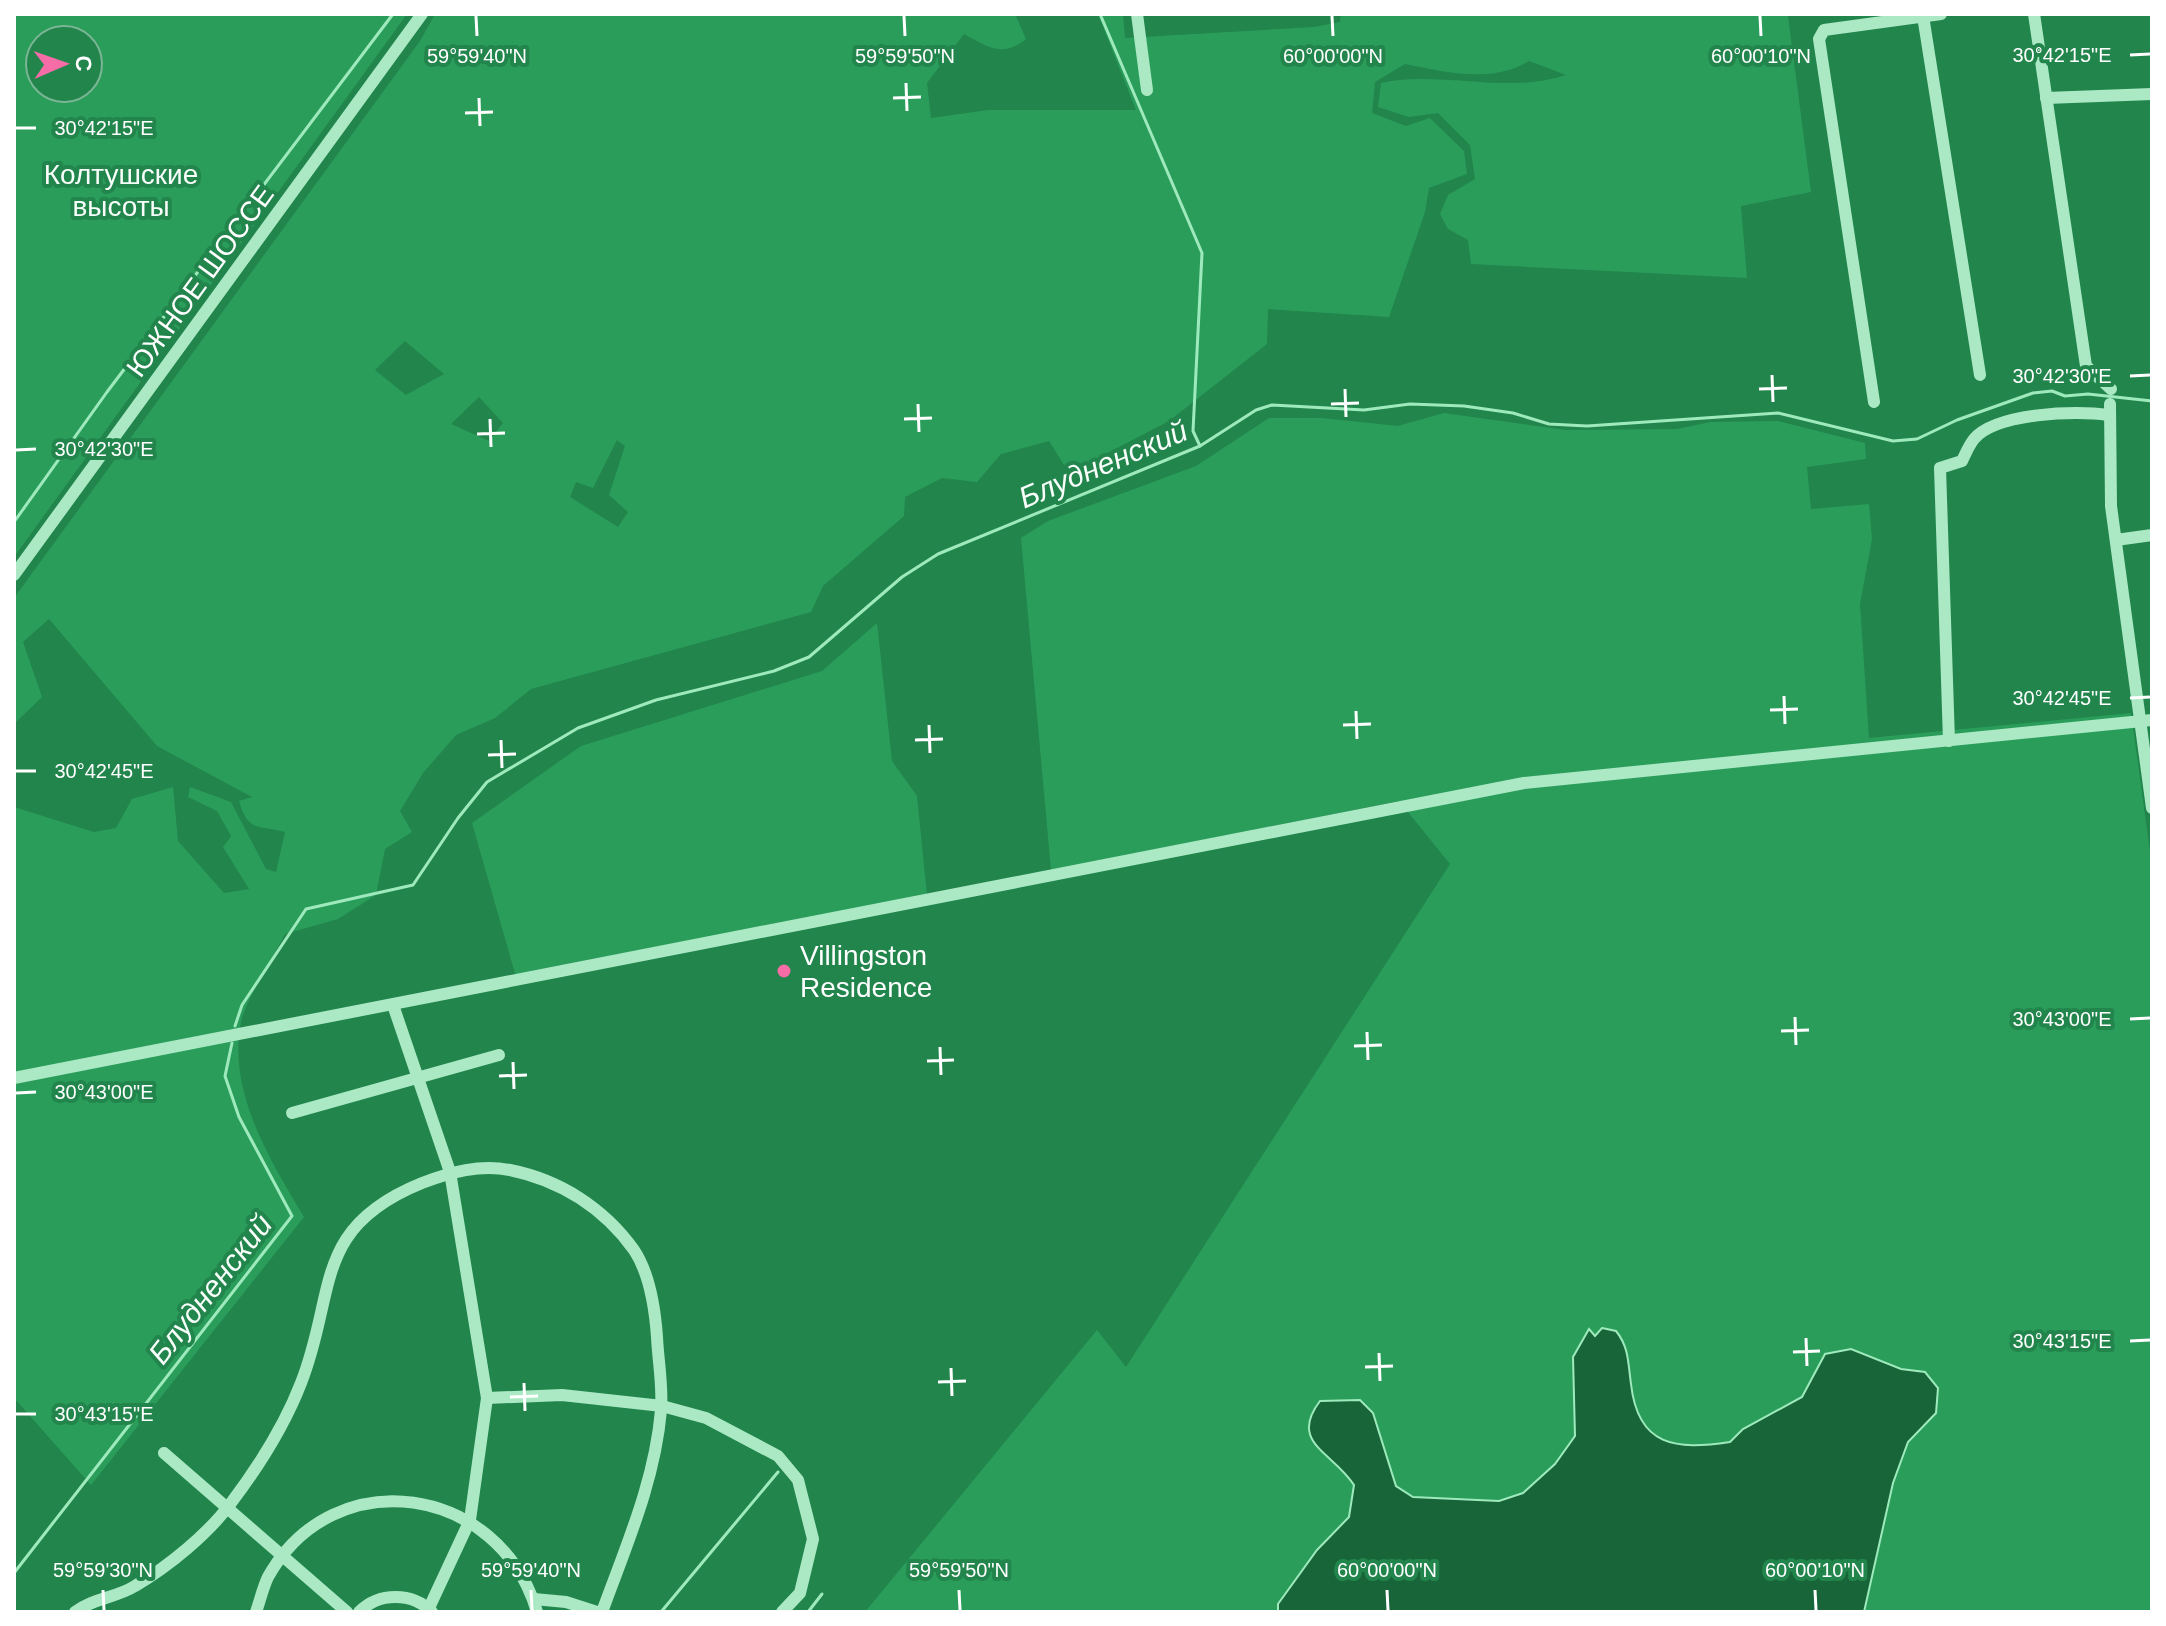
<svg xmlns="http://www.w3.org/2000/svg" width="2166" height="1626" font-family="Helvetica,sans-serif">
  <rect width="100%" height="100%" fill="#21854c"/>
  <g fill="#2b9d5b" fill-rule="evenodd">
    <path d="M14,14H407L14,557ZM40,40H88V88H40Z"/>
    <path d="M435,14H1015L1026,39C1002,58 988,47 964,34L927,83L931,118L988,110H1136L1098,14H1123L1125,38L1314,27L1340,22L1341,14H1800L1788,16L1811,192L1741,206L1747,278L1471,264L1468,240L1448,229L1440,214L1448,195L1475,179L1470,145L1438,113L1409,117L1378,107L1381,83C1442,70 1505,95 1566,75L1529,61C1491,84 1446,72 1405,64L1375,82L1372,113L1406,126L1430,118L1464,151L1467,174L1429,188L1425,212L1389,317L1268,309L1267,344L1169,421L1069,473L1049,441L1001,454L977,482L942,478L905,497L904,516L823,586L811,612L531,689L495,718L456,735L423,773L400,811L412,832L385,849L376,895L338,919L285,934C274,956 245,1001 241,1022C227,1091 270,1160 304,1217L91,1485L14,1398V807L94,832L116,828L132,799L173,787L178,841L224,893L249,889L223,847L231,836L217,811L188,797L190,787L231,802L266,869L276,872L285,832C257,825 248,832 239,801L252,797L157,746L49,619L23,642L42,697L14,724V598L420,41ZM405,341L444,374L406,395L375,370ZM479,397L503,423L489,441L451,424ZM617,440L625,446L609,495L628,512L618,527L570,497L576,482L593,488Z"/>
    <path d="M1444,413L1566,430L1677,429L1711,422L1778,421L1865,443L1866,459L1807,467L1811,509L1869,504L1872,539L1860,604L1869,738L2131,713L2152,866V1612H865L1097,1330L1126,1367L1450,864L1399,801L1051,870L1021,538L1048,521L1196,466L1269,418H1322L1398,426Z"/>
    <path d="M877,623L892,761L917,796L927,895L516,977L472,823L581,746L822,671Z"/>
  </g>
  <path fill="#176539" stroke="#9eeabd" stroke-width="2" d="M1602,1328L1616,1331C1629,1347 1628,1363 1631,1384C1638,1447 1676,1450 1730,1442L1743,1429L1802,1397L1825,1354L1851,1349L1901,1369L1925,1372L1938,1388L1936,1413L1908,1442L1893,1483L1864,1612H1278V1604L1317,1550L1349,1517L1354,1485C1333,1452 1288,1443 1320,1401L1360,1400L1373,1413L1396,1486L1413,1497L1499,1501L1523,1493L1555,1464L1575,1436L1573,1357L1589,1329L1595,1336Z"/>
  <g fill="none" stroke-linecap="round" stroke-linejoin="round">
    <g stroke="#9eeabd" stroke-width="3">
      <path d="M1100,14L1202,253L1193,431L1200,446"/>
      <path d="M14,522L107,392L393,14"/>
      <path d="M235,1026L242,1005L306,909L413,885L458,818L487,782L578,728L656,700L774,671L809,657L902,577L938,554L1200,446L1256,410L1272,405L1364,410L1410,404L1464,406L1513,413L1549,424L1587,426L1778,413L1893,441L1917,439L1957,420L2033,393L2052,391L2065,396L2088,394L2152,401"/>
      <path d="M14,1573L292,1216L239,1117L225,1076L232,1043"/>
      <path d="M661,1612L778,1472"/>
      <path d="M808,1612L822,1594"/>
    </g>
    <g stroke="#abe9c5" stroke-width="12">
      <path d="M1137,14L1147,90"/>
      <path d="M2034,14L2086,366L2111,389"/>
      <path d="M1923,16L1980,375"/>
      <path d="M2046,98L2152,94"/>
      <path d="M1874,402L1819,39L1824,30L1941,14"/>
      <path d="M2110,404L2111,506L2152,808"/>
      <path d="M2116,540L2152,535"/>
      <path d="M14,575L422,14"/>
      <path d="M1949,741L1940,468L1962,461C1965,455 1969,445 1974,439C1996,413 2076,410 2108,415"/>
      <path d="M393,1005L450,1172L487,1398L470,1520L429,1608"/>
      <path d="M14,1078L1524,783L2152,720"/>
      <path d="M292,1113L499,1055"/>
      <path d="M487,1398L562,1395L662,1406L706,1418L778,1456L798,1480L813,1539L800,1593L782,1612"/>
      <path d="M164,1453L347,1612"/>
      <path d="M534,1599L566,1602L597,1612"/>
      <path d="M75,1612C93,1598 116,1598 135,1586C169,1566 208,1534 231,1503C259,1466 284,1427 301,1383C337,1292 311,1228 422,1183C451,1172 480,1164 510,1170C560,1180 604,1208 634,1250C650,1274 655,1309 657,1337C658,1360 663,1386 661,1410C655,1481 626,1546 602,1612"/>
      <path d="M256,1612C260,1601 263,1587 268,1577C334,1459 500,1485 537,1612"/>
      <path d="M359,1612C379,1592 412,1592 432,1612"/>
    </g>
  </g>
  <path fill="none" stroke="#fff" stroke-width="3" d="M476,16L477,36M904,16L905,36M1332,16L1333,36M1760,16L1761,36M2130,55L2150,54M906,83L907,111M479,98L480,126M893,98L921,97M465,113L493,112M16,128H36M1772,375L1773,402M2130,376L2150,375M1345,389L1346,417M1759,389L1787,388M918,404L919,432M1331,404L1359,403M490,419L491,447M904,419L932,418M477,434L505,433M16,450L36,449M1784,696L1785,724M2130,698L2150,697M1770,710L1798,709M1356,711L1357,739M929,725L930,753M1343,725L1371,724M501,740L502,768M915,740L943,739M488,755L516,754M16,771H36M1795,1017L1796,1045M2130,1019L2150,1018M1781,1031L1809,1030M1367,1032L1368,1060M1354,1046L1382,1045M940,1047L941,1075M927,1061L954,1060M513,1062L514,1089M499,1076L527,1075M16,1093L36,1092M1806,1338L1807,1366M2130,1341L2150,1340M1793,1352L1820,1351M1379,1353L1380,1381M1365,1367L1393,1366M951,1368L952,1396M938,1382L966,1381M524,1383L525,1411M510,1397L538,1396M16,1414H36M103,1590L104,1610M531,1590L532,1610M959,1590L960,1610M1387,1590L1388,1610M1815,1590L1816,1610"/>
  <circle fill="#f56ca6" stroke="#21854c" stroke-width="3" cx="784" cy="971" r="8"/>
  <g text-anchor="middle" dominant-baseline="central" stroke-width="8" stroke-linejoin="round" paint-order="stroke">
    <g font-size="28" fill="#f8fefa" stroke="#21854c">
      <text x="121" y="174">Колтушские<tspan x="121" dy="32">высоты</tspan></text>
    </g>
    <g font-size="28" fill="#fff" stroke="#21854c">
      <text transform="translate(200 281) rotate(-54)">ЮЖНОЕ ШОССЕ</text>
    </g>
    <g font-size="28" fill="#fff" stroke="#21854c" text-anchor="start">
      <text x="800" y="955">Villingston<tspan x="800" dy="32">Residence</tspan></text>
    </g>
    <g font-size="30" font-style="italic" fill="#f8fefa" stroke="#21854c">
      <text transform="translate(1103 464) rotate(-23)">Блудненский</text>
      <text transform="translate(210 1289) rotate(-52)">Блудненский</text>
    </g>
  </g>
  <g font-size="20" text-anchor="middle" fill="#fff" stroke="#21854c" stroke-width="8" stroke-linejoin="round" paint-order="stroke">
    <text x="2062" y="62">30°42'15"E</text>
    <text x="477" y="63">59°59'40"N</text>
    <text x="905" y="63">59°59'50"N</text>
    <text x="1333" y="63">60°00'00"N</text>
    <text x="1761" y="63">60°00'10"N</text>
    <text x="104" y="135">30°42'15"E</text>
    <text x="2062" y="383">30°42'30"E</text>
    <text x="104" y="456">30°42'30"E</text>
    <text x="2062" y="705">30°42'45"E</text>
    <text x="104" y="778">30°42'45"E</text>
    <text x="2062" y="1026">30°43'00"E</text>
    <text x="104" y="1099">30°43'00"E</text>
    <text x="2062" y="1348">30°43'15"E</text>
    <text x="104" y="1421">30°43'15"E</text>
    <text x="103" y="1577">59°59'30"N</text>
    <text x="531" y="1577">59°59'40"N</text>
    <text x="959" y="1577">59°59'50"N</text>
    <text x="1387" y="1577">60°00'00"N</text>
    <text x="1815" y="1577">60°00'10"N</text>
  </g>
  <rect width="2166" height="1626" fill="none" stroke="#ffffff" stroke-width="32"/>
  <g transform="translate(64 64) rotate(88)"><circle r="38" fill="#21854c" stroke="#7ab694" stroke-width="2"/>
  <path d="M0-6L14 30L0 20L-14 30Z" fill="#f56ca6"/>
  <text y="-12" font-size="22" font-weight="bold" text-anchor="middle" fill="#ffffff">С</text>
  </g>
</svg>
